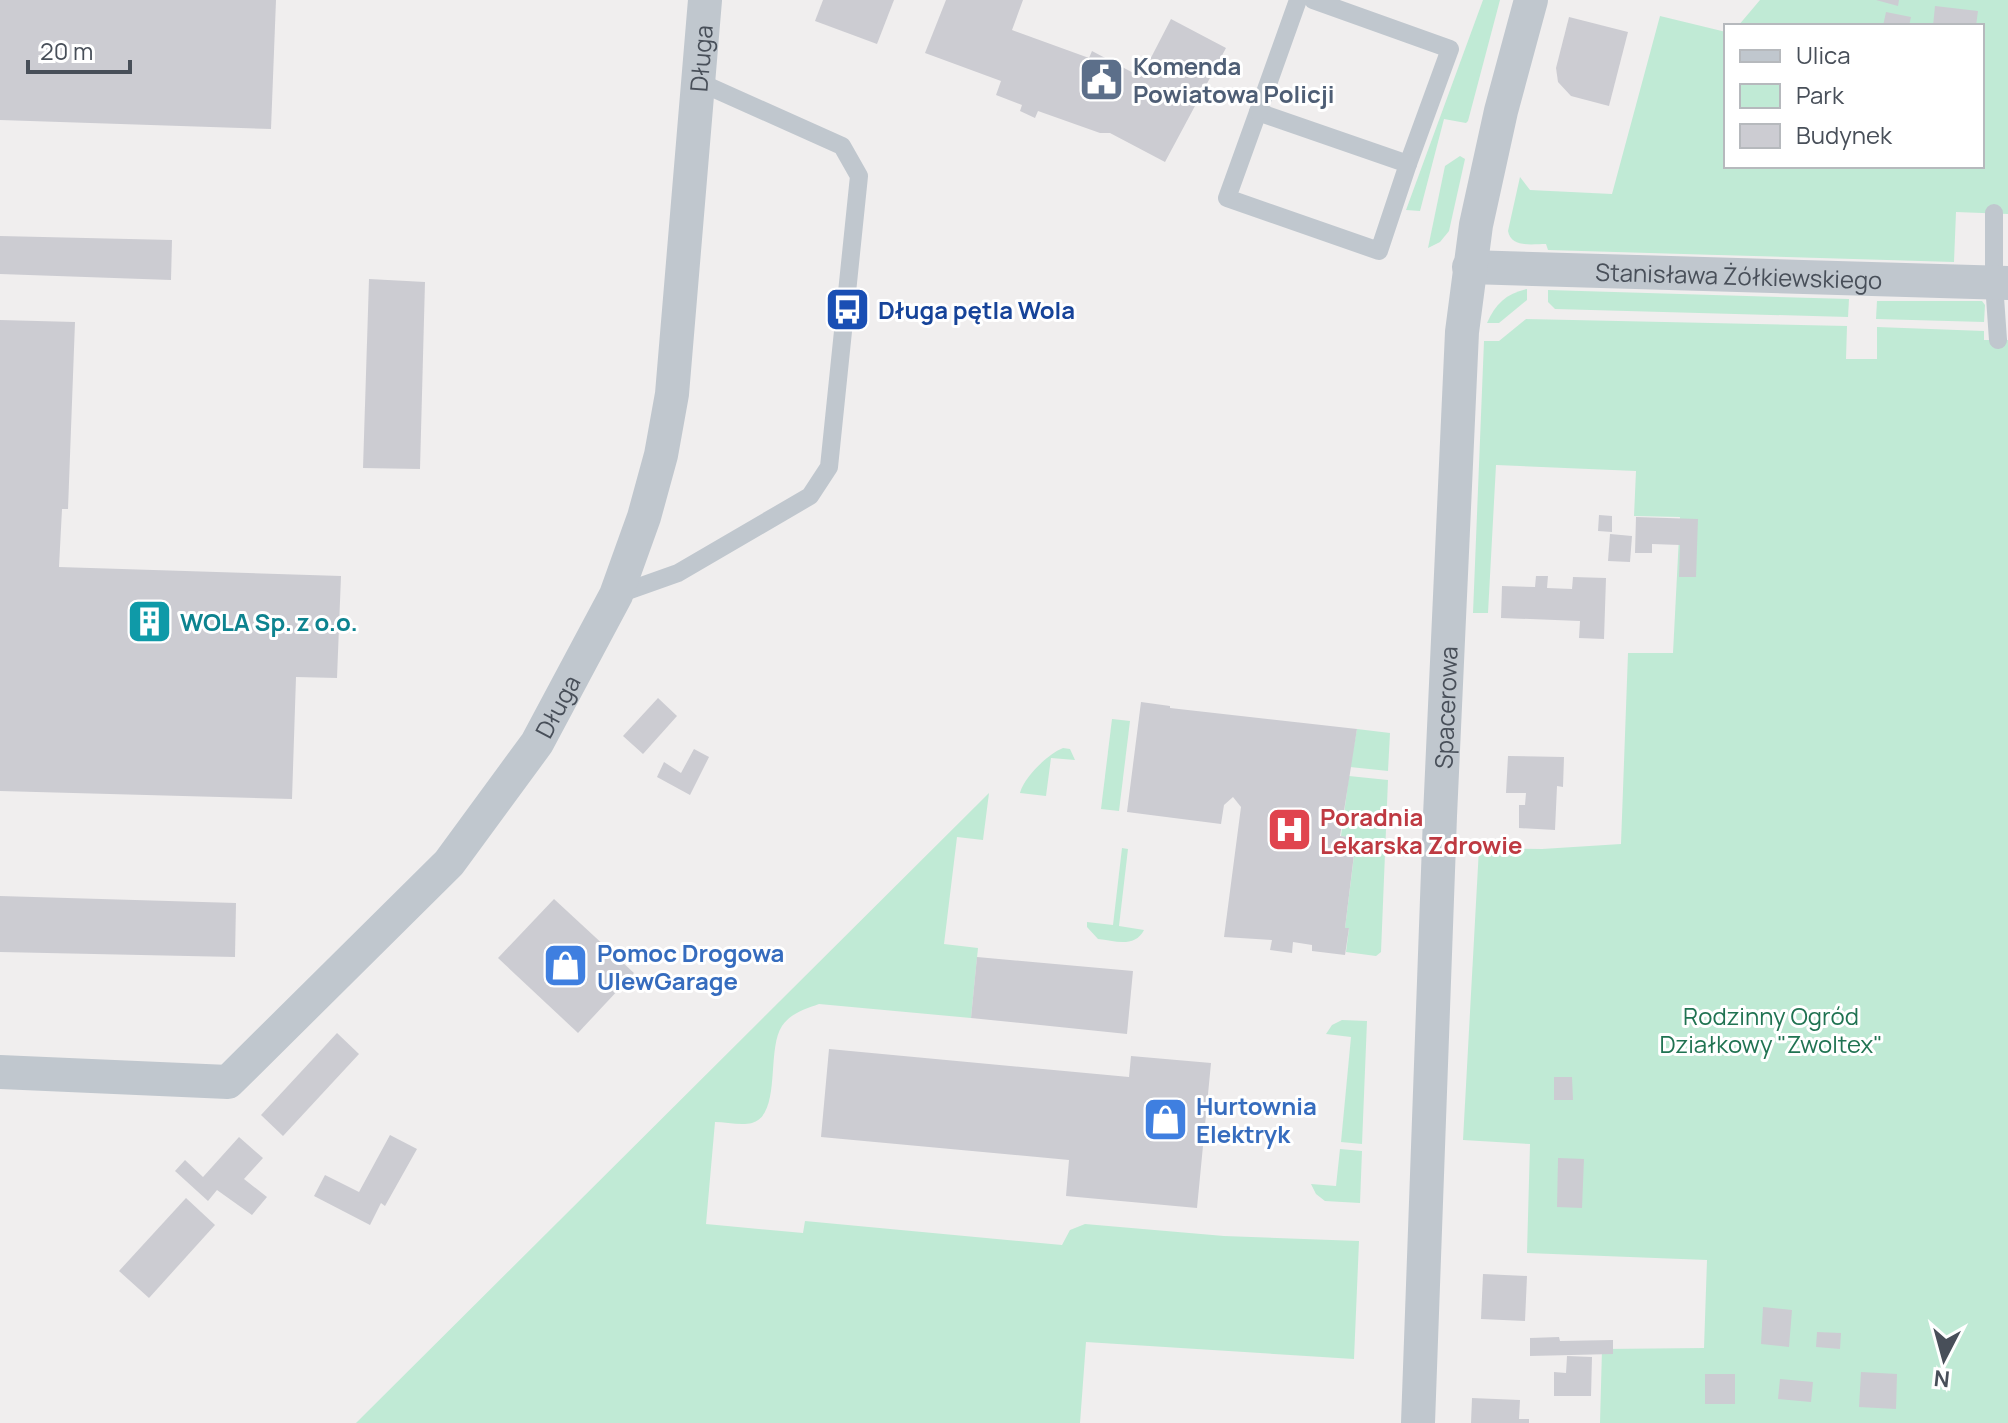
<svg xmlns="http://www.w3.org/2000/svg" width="2008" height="1423" font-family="Manrope,sans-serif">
  <rect width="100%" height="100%" fill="#f0eeee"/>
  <g fill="#c0ead5">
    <path d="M1483,0H1500L1468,121L1466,123L1444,119L1420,211L1406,210Z"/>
    <path d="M1760,0H2008V214L1956,212L1954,262L1548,250L1546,244C1532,244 1511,248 1508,231L1520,177L1530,190L1612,194L1660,16L1726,32V166H1982V26H1738Z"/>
    <path d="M1460,156L1465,159L1449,231L1440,242L1428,248L1445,166Z"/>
    <path d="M1527,289V300L1499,323H1487C1495,304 1507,293 1527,289Z"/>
    <path d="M1548,290L1849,299L1848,317L1555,309L1548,302Z"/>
    <path d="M1877,301H1982L1985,305L1984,322L1876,319Z"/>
    <path d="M1526,319L1847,326L1846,359H1877V327L1984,331V340H2008V1423H1600L1602,1349L1704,1348L1707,1260L1527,1253L1530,1144L1463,1140L1479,848L1542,849L1621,844L1628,653H1673L1680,517L1634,516L1636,471L1496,465L1488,613H1473L1484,341H1499Z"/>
    <path d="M1112,719L1130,721L1119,811L1101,809Z"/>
    <path d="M1357,729L1390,733L1388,771L1350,767Z"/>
    <path d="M1063,748L1070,749L1075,760L1051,758L1046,796L1020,793C1024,777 1048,754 1063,748Z"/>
    <path d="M1349,776L1388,780L1381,952L1376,956L1346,952L1349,928H1345L1356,839L1341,836Z"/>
    <path d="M989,793L983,840L957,837L944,944L978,948L971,1018L819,1004C805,1009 791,1013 782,1026C766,1050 782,1114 752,1123C741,1126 726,1122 715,1122L706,1224L803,1233L805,1221L1062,1245L1070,1230L1085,1224L1224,1236L1359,1241L1354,1359L1086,1342L1080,1423H356Z"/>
    <path d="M1122,848L1128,849L1119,926L1144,930C1135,948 1115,941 1098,939L1087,927V922L1113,925Z"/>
    <path d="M1342,1020L1367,1021L1362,1144L1341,1142L1351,1037L1326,1034L1332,1025Z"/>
    <path d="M1340,1149L1362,1151L1360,1203L1325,1201L1316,1194L1311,1184L1336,1186Z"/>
  </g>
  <g fill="#ccccd2">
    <path d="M0,0H276L271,129L0,120Z"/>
    <path d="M823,0H894L877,44L815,21Z"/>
    <path d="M946,0H1023L1012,30L1089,58L1092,51L1141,77L1171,19L1226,48L1165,162L1110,133H1100L1038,111L1035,118L1020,111L1022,105L996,95L1001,81L925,53Z"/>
    <path d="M1876,0H1899L1898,6Z"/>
    <path d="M1935,6L1978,11L1976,26H1933Z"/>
    <path d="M1886,12L1911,17L1909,26H1883Z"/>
    <path d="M1569,17L1628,32L1609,106L1571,96L1558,82L1556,68Z"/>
    <path d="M0,236L172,240L171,280L0,274Z"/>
    <path d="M369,279L425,282L420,469L363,468Z"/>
    <path d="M0,320L75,322L68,509H62L59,567L341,576L337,678L296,677L292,799L0,791Z"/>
    <path d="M1599,515L1612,516V532L1598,531Z"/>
    <path d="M1636,517L1698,519L1696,577H1679L1680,545L1652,544V553H1635Z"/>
    <path d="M1610,534L1632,536L1630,562L1608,561Z"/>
    <path d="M1536,576H1548L1547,588L1572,589L1573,577L1606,578L1604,639L1579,638L1580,621L1501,618L1502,586L1535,587Z"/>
    <path d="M658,698L677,716L643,754L623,736Z"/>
    <path d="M1141,702L1170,706V708L1357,729L1340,836L1356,838L1345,928H1349L1345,955L1312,951V945L1293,942L1292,953L1270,950L1272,940L1224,937L1241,807L1233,797L1224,805L1221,824L1127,812Z"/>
    <path d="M694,749L709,757L690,795L657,777L664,762L681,773Z"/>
    <path d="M1508,756L1564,757L1563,787L1557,786L1555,830L1519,828V805H1525L1526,793H1506Z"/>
    <path d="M0,896L236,903L235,957L0,952Z"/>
    <path d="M554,899L634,973L578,1033L498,958Z"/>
    <path d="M977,957L1133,971L1127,1034L971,1018Z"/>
    <path d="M337,1033L359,1054L283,1136L261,1115Z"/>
    <path d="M829,1049L1129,1077L1131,1056L1211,1063L1197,1208L1066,1196L1069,1160L821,1137Z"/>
    <path d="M1554,1077H1572L1573,1100H1554Z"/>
    <path d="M390,1135L417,1149L385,1206L381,1203L370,1225L314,1196L325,1175L359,1192Z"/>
    <path d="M239,1137L263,1158L244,1179L267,1197L252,1215L217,1190L208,1201L175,1171L185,1160L203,1177Z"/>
    <path d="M1558,1158L1584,1159L1582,1208L1557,1207Z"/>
    <path d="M186,1198L215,1225L149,1298L119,1271Z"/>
    <path d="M1483,1274L1527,1276L1525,1321L1481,1319Z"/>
    <path d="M1763,1307L1792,1310L1789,1347L1761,1344Z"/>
    <path d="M1817,1332L1841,1333L1840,1349L1816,1347Z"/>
    <path d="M1559,1337L1560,1341L1613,1340V1354L1530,1356V1338Z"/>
    <path d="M1567,1356L1592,1357L1591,1396H1554V1372L1566,1373Z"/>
    <path d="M1861,1372L1897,1374L1896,1409L1859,1407Z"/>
    <rect x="1705" y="1374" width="30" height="30"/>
    <path d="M1780,1379L1813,1382L1811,1402L1778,1399Z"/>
    <path d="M1472,1398L1520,1400L1519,1419H1529V1423H1471Z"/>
  </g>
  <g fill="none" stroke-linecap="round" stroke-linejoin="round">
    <g stroke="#c0c7ce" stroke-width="18">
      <path d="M1313,0L1450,49L1408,164"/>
      <path d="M1258,112L1408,164L1379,251L1227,198Z"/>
      <path d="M1258,112L1298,0"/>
      <path d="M1994,213V283L1998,340"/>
      <path d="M616,595L678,573L810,496L829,467L859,176L842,146L699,82"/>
    </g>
    <g stroke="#c0c7ce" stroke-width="34">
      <path id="s1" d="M1469,267L2008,283"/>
      <path id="s2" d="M0,1072L228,1082L449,863L537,743L616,595L644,517L661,455L672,394L705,0"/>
      <path id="s3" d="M1418,1423L1440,816L1462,332L1476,225L1501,111L1531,0"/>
    </g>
  </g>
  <defs>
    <symbol id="civic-square" viewBox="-11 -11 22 22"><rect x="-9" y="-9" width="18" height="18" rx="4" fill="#5c6f8a" stroke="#fff"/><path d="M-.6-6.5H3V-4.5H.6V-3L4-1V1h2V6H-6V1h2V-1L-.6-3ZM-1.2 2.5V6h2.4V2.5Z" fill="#fff"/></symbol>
    <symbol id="bus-square" viewBox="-11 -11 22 22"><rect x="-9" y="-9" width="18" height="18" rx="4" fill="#1a4fb4" stroke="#fff"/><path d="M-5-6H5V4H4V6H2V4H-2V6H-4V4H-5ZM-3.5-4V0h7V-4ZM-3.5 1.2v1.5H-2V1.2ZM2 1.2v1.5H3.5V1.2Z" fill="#fff"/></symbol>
    <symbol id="building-square" viewBox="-11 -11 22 22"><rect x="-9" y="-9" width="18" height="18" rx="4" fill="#0f9aa8" stroke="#fff"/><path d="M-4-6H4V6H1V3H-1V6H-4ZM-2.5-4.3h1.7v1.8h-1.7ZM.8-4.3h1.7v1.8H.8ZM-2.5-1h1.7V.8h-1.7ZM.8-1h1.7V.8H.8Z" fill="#fff"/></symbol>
    <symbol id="hospital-square" viewBox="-11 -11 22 22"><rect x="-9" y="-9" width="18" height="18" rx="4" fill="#e0444e" stroke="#fff"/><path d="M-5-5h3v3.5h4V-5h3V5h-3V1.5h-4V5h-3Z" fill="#fff"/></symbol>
    <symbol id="shop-square" viewBox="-11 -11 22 22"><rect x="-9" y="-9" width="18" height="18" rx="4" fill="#3f7fe0" stroke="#fff"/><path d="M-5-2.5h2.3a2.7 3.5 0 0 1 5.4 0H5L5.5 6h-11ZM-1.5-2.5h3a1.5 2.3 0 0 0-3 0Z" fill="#fff"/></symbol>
  </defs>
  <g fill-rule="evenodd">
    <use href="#civic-square" x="1076" y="54" width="51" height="51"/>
    <use href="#bus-square" x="822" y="284" width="51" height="51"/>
    <use href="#building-square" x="124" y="596" width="51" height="51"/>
    <use href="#hospital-square" x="1264" y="804" width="51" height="51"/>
    <use href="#shop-square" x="540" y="940" width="51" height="51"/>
    <use href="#shop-square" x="1140" y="1094" width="51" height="51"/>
  </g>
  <g text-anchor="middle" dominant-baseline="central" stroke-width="6" stroke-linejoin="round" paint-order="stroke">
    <g font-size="24" fill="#484f59" stroke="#fff">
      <text stroke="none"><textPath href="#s2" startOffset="1402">Długa</textPath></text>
      <text stroke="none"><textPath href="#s1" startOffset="270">Stanisława Żółkiewskiego</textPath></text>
      <text stroke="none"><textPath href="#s2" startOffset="730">Długa</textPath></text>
      <text stroke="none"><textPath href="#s3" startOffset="716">Spacerowa</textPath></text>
    </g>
    <g font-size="24" font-weight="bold" fill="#4e5e75" stroke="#fff" text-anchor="start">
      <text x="1133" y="65">Komenda<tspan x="1133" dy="28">Powiatowa Policji</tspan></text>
    </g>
    <g font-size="24" font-weight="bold" fill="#164399" stroke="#fff" text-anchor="start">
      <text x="878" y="309">Długa pętla Wola</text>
    </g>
    <g font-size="24" font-weight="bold" fill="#0d838f" stroke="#fff" text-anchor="start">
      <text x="180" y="621">WOLA Sp. z o.o.</text>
    </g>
    <g font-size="24" font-weight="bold" fill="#be3a42" stroke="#fff" text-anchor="start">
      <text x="1320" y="816">Poradnia<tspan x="1320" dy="28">Lekarska Zdrowie</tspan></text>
    </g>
    <g font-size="24" font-weight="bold" fill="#366cbe" stroke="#fff" text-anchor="start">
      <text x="597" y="952">Pomoc Drogowa<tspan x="597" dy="28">UlewGarage</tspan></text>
      <text x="1196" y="1105">Hurtownia<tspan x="1196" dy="28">Elektryk</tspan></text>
    </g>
    <g font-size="24" fill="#207352" stroke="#fff">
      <text x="1771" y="1015">Rodzinny Ogród<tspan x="1771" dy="28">Działkowy "Zwoltex"</tspan></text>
    </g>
  </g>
  <rect x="1724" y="24" width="260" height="144" fill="#ffffff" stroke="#b6b9bd" stroke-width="2"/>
  <rect x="1740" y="50" width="40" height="12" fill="#c0c7ce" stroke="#b6b9bd" stroke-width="2"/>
  <text x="1796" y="64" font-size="24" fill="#484f59">Ulica</text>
  <rect x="1740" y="84" width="40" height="24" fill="#c0ead5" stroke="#b6b9bd" stroke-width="2"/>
  <text x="1796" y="104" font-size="24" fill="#484f59">Park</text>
  <rect x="1740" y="124" width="40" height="24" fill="#ccccd2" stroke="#b6b9bd" stroke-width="2"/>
  <text x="1796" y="144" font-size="24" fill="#484f59">Budynek</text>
  <g transform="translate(1944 1359) rotate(186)" stroke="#ffffff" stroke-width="6" paint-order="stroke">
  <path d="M0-6L14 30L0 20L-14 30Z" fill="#484f59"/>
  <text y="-12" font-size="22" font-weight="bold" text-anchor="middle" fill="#484f59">N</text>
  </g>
  <path d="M28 60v12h102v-12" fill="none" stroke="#484f59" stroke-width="4"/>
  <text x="40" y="60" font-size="24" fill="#484f59" stroke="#ffffff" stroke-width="6" paint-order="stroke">20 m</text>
</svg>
